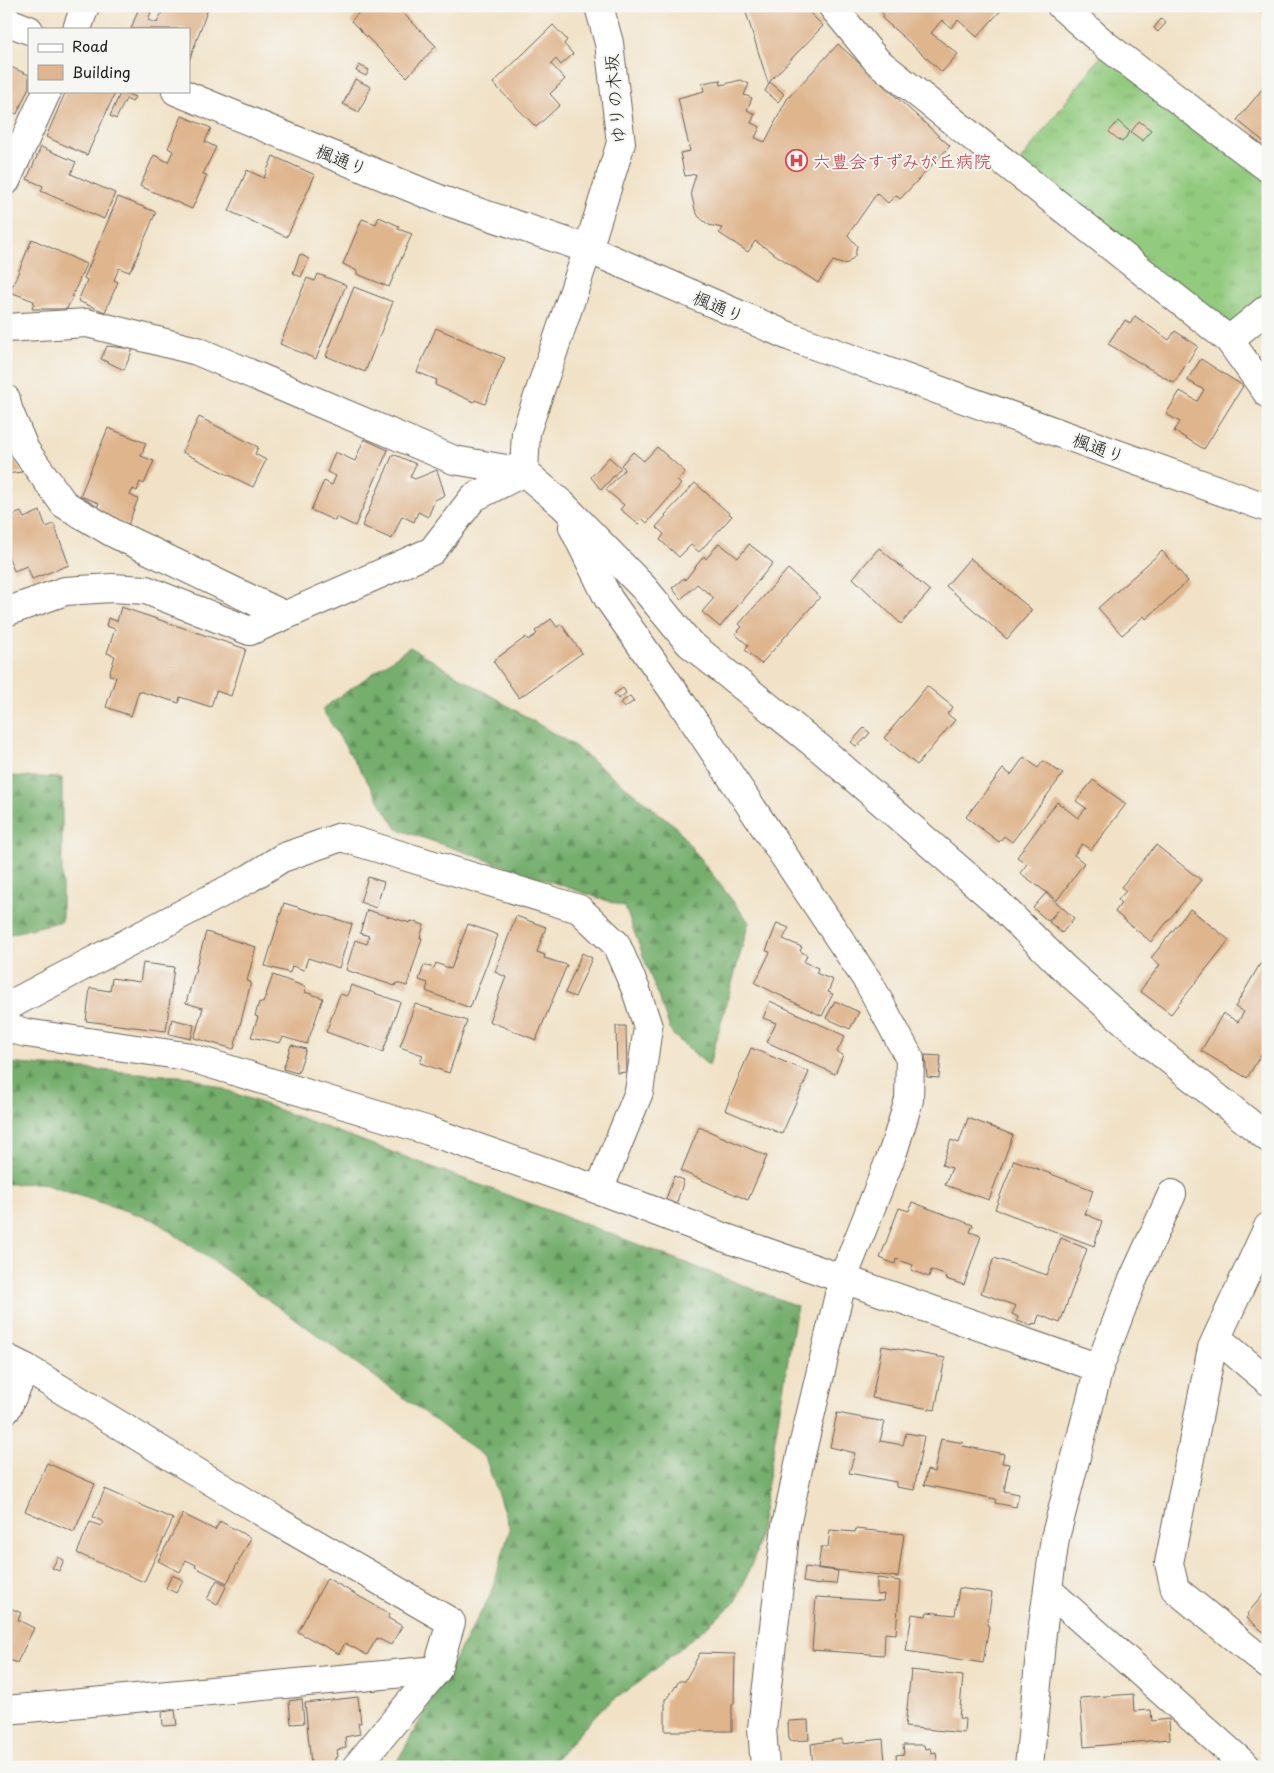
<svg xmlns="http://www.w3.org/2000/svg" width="1274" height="1773" font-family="'Playpen Sans','Klee One',sans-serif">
  <defs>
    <pattern id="grass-tufts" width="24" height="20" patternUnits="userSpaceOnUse" patternTransform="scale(1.25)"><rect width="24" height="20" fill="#92ca7e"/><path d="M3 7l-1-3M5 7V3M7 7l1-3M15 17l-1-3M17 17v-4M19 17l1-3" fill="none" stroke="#7dad6c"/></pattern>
    <pattern id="forest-firs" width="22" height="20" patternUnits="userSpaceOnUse" patternTransform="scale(1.25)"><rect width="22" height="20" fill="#75ae6d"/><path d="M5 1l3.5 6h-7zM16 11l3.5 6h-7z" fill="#5f8d59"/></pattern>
  </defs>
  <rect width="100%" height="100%" fill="#f6f6f2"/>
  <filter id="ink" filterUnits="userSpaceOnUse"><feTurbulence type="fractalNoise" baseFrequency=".02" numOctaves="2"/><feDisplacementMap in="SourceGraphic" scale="10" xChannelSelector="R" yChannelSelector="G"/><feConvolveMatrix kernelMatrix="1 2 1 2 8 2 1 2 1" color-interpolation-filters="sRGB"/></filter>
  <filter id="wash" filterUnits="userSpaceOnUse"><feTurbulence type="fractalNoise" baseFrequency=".0096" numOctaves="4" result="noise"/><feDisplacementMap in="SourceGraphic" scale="20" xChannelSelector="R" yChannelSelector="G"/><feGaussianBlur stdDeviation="1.12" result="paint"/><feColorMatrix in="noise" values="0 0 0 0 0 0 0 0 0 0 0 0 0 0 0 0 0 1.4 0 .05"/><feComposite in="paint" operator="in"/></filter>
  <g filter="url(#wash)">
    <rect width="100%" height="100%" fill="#f1e2c7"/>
    <path fill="url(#grass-tufts)" stroke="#57734d" d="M1108,47L1268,168V308L1229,340L1014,169Z"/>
    <g fill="url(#forest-firs)" stroke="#486544">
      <path d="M410,647L573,745L674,825L749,922L709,1066L672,1034L625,907L397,829L322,709Z"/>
      <path d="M6,776L62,778V921L6,935Z"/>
      <path d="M6,1063L191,1077L585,1224L797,1306L756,1553L736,1602L641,1681L601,1709L549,1767H394L490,1596L510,1529L485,1457L308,1328L154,1220L40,1183L6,1184Z"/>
    </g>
    <g id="blocks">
      <g fill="#dfb58e">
        <path d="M159,6H209L189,61V29H131L139,7L151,12L148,20L157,23L162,12L157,10Z"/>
        <path d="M365,6H396L436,46L407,77L351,21Z"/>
        <path d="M744,6H803L823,26L768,83Z"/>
        <path d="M887,6H1001L1003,8L977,37L958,20L951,28L942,20L931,33L958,54L942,72L882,18L884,15L881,12Z"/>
        <path d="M1254,6H1268V18Z"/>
        <path d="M1161,19L1166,23L1158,32L1154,28Z"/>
        <path d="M553,25L567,40L564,44L573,54L561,65L556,59L551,64L565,79L550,94L560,105L536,127L493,83Z"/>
        <path d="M838,44L950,146L900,199L896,195L888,203L877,193L848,235L857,246L855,256L848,263L842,264L833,261L818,283L755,241L748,252L719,233L722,228L709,225L699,217L695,210L692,197L691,191L696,174L685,176L680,153L690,151L678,98L704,91L702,83L720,80L721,85L741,80L749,84L744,95L752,98L747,110L755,114L751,123L760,127L755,138L765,142L787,99Z"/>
        <path d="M6,65L29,75V87L17,114L12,112L8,120L6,119Z"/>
        <path d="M359,65L369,70L366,76L356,71Z"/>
        <path d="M355,79L371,87L359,112L343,104Z"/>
        <path d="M770,82L784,94L778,102L765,91Z"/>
        <path d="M1268,82V145L1237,120Z"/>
        <path d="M66,91H116L87,155L46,137Z"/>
        <path d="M121,91L135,97L132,102L126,99L116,119L110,116Z"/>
        <path d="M182,116L211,128L205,142L216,147L203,174L207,175L192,209L140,186L154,155L168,162L173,151L168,148Z"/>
        <path d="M1118,121L1130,132L1122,142L1109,132Z"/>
        <path d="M1139,121L1151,130L1143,141L1131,132Z"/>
        <path d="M41,147L76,162L71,174L115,193L104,219L41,191L43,186L27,179Z"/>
        <path d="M273,156L315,175L287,237L229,211L247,170L264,178Z"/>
        <path d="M118,197L156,212L133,266L129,272L119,268L114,280L118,282L105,312L78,301L87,280L84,278Z"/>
        <path d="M379,217L399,226L398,229L412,234L389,287L357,274V271L343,264L362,219L376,224Z"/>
        <path d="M32,239L86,264L67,309H32L34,301L10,292Z"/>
        <path d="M300,254L309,259L301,277L293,273Z"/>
        <path d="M318,274L346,285L316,359L280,344L307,278L315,281Z"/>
        <path d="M354,287L393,302L365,372L326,356Z"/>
        <path d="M1135,316L1169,340L1175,331L1198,346L1174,383L1108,344L1119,327L1120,328L1125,320L1130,324Z"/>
        <path d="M436,328L505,358L485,404L475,400L474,402L435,385L437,380L417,372Z"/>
        <path d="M107,346L133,349L124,370L101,359Z"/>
        <path d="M1201,359L1243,386L1204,449L1174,431L1180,422L1166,414L1180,391L1197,401L1204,390L1187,380Z"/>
        <path d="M199,417L258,447L255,454L266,460L253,487L182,452Z"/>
        <path d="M108,428L146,443L141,456L154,461L144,484L140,482L137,491L133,489L130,495L138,499L128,525L95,512L99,503L80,496Z"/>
        <path d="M364,439L388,450L355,526L336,517L335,521L311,510L324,481L332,485L336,476L327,472L335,452L355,461Z"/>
        <path d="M657,447L685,472L677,481L681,484L647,523L643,519L638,524L620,509L624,505L606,490L625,469L621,465L633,452L644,461Z"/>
        <path d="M6,449H9L22,472L6,474Z"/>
        <path d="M393,454L416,464L410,477L415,479L437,470L445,495L435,500L428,517L418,512L414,522L402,516L392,539L362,526Z"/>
        <path d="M609,457L621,468L601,490L591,477Z"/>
        <path d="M695,483L732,516L699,552L691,545L679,557L660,540L664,534L656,527L666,516L665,515Z"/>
        <path d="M40,511L46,527L54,524L69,565L32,579L27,566L14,571L6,551V525L8,524L6,518L21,512L24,518Z"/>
        <path d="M719,543L738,558L749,544L773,563L720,627L702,612L714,598L697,584L681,599L672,588L684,578L685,580L704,556L706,559Z"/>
        <path d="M879,548L930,591L901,624L853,578Z"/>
        <path d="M1162,551L1188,581L1146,619L1144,616L1122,635L1098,608Z"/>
        <path d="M970,558L1032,610L1007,639L946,586Z"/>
        <path d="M788,569L820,597L761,664L745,650L748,645L735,634L742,627L739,624Z"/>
        <path d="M121,607L246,649L231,696L216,691L211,707L180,697L179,703L139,691L131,716L106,707L116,677L109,675L115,656L107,653L115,629L106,626L108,618L117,621Z"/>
        <path d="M551,619L557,627L561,624L582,653L519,698L493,661L526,637L528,640L537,634L535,631Z"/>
        <path d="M927,686L953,707L947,714L955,720L917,765L884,738Z"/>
        <path d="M623,688L626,693L618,699L614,694Z"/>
        <path d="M630,696L634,701L624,708L620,703Z"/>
        <path d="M864,728L870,733L857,747L851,742Z"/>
        <path d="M1024,757L1038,768L1043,761L1063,774L1012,842L1004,836L999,842L966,817L1003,769L1011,775Z"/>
        <path d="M1093,780L1126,804L1091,850L1082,844L1074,855L1084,863L1057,900L1020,873L1027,864L1017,857L1057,802L1078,818L1086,808L1076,801Z"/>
        <path d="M1156,845L1201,880L1151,942L1115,912L1121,903L1118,900L1126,891L1121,887Z"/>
        <path d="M368,877L384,882L376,908L360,902Z"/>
        <path d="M1046,893L1074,918L1062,933L1049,922L1059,909L1048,921L1033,908Z"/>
        <path d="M284,903L352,924L339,968L308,958L304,970L292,966L290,973L265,966Z"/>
        <path d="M1190,909L1229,940L1171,1014L1140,991L1160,965L1151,958Z"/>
        <path d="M367,910L410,923L411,921L424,925L420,938H422L407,986L396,983L395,986L346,970L355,940L367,944L369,936L360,933Z"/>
        <path d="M516,916L546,927L537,952L545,955L544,958L567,965L536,1040L489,1021L506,977L495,972Z"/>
        <path d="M777,923L789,928L783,939L802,947L800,951L807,955L804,962L818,968L816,973L833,980L828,992L833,994L822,1016L755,983L770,952L766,951Z"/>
        <path d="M468,924L498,935L470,1008L426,991L428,983L419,980L424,965L434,968L436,963L451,969Z"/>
        <path d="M206,932L256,947L247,981L251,982L234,1049L194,1038L203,1008L186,1003Z"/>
        <path d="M582,953L592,958L575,997L565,993Z"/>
        <path d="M143,963L174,967L166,1031L86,1021L90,988L110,991L112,978L140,982Z"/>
        <path d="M1260,964L1268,969V1057L1262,1053L1247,1078L1201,1051L1223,1013L1238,1022L1244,1012L1235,1007Z"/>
        <path d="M273,975L306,987L305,992L323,998L307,1044L283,1037L280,1043L251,1037L258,1017L255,1016L259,1002L263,1003Z"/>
        <path d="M351,985L400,1002L383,1052L326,1032L340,994L347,996Z"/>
        <path d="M770,1001L845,1036L837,1052L843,1055L835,1074L767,1042L776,1023L763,1018Z"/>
        <path d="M835,1001L859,1012L850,1029L826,1018Z"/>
        <path d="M415,1004L467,1021L449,1073L420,1063L423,1055L400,1047Z"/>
        <path d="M172,1019L194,1025L191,1039L169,1034Z"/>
        <path d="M616,1026H626L627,1072L617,1073Z"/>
        <path d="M291,1045L306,1049L298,1073L283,1069Z"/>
        <path d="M751,1048L809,1072L782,1134L725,1110Z"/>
        <path d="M925,1055L941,1056L939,1078L927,1077Z"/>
        <path d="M968,1118L1013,1135L989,1200L945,1185L952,1168L942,1165L951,1140L959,1143Z"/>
        <path d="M699,1127L767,1156L748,1200L681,1171Z"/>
        <path d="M1014,1160L1093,1190L1085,1214L1102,1221L1094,1246L995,1209Z"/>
        <path d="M674,1176L684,1180L676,1205L665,1202Z"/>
        <path d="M912,1202L973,1225L970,1232L981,1236L964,1285L946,1279L947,1276L931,1270L929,1277L911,1270L913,1265L896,1259L895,1264L880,1258L899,1208L909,1211Z"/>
        <path d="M1061,1238L1087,1249L1060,1323L1039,1315L1036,1324L1033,1323L1032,1326L1017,1321L1018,1317L1012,1314L1016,1306L981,1293L994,1258L1047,1275Z"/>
        <path d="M882,1346L945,1358L935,1410L872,1398Z"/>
        <path d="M837,1413L885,1422L880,1441L903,1445L906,1433L924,1436L914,1490L896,1487V1482L849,1473L855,1453L830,1447Z"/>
        <path d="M941,1439L964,1443L963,1446L1004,1454L1002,1463L1009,1464L1004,1491L1019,1494L1016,1507L995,1503L996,1499L924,1485L927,1470L934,1472Z"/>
        <path d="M47,1463L95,1484L74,1532L25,1511Z"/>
        <path d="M105,1489L173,1519L144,1582L77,1553L90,1522L101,1526L103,1522L93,1517Z"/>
        <path d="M183,1514L215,1530L220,1521L251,1538L227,1583L195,1567L196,1565L186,1560L180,1572L158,1561Z"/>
        <path d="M856,1529L904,1534L898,1577L818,1568L821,1547H828L830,1530L855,1532Z"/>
        <path d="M58,1557L64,1560L59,1571L52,1568Z"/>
        <path d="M805,1567L838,1571L836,1584L821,1583V1585L803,1582Z"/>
        <path d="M172,1575L183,1580L176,1593L166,1588Z"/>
        <path d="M327,1578L390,1614L388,1618L402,1626L391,1645L377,1638L367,1655L345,1643L339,1654L298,1632Z"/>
        <path d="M877,1578L900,1581L896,1634L885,1633L884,1655L812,1650L816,1597L883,1601L884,1594L877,1595Z"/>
        <path d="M217,1580L227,1585L217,1605L207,1599Z"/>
        <path d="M959,1588L992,1593L987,1625L989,1626L983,1663L906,1651L912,1614L926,1616L927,1612L955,1615Z"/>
        <path d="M1268,1589V1636L1247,1618L1249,1615L1247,1614Z"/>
        <path d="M6,1606L21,1613L18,1620L34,1628L17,1663L6,1658Z"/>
        <path d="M700,1653L735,1654L734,1704H732V1731H665V1699L668,1698L679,1681H685Z"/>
        <path d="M911,1670L963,1676L959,1718L965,1719L964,1733L905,1727Z"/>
        <path d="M1133,1694L1134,1711L1151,1710L1152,1721L1169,1719L1170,1739L1084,1747L1080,1698Z"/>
        <path d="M358,1697L361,1723H358L360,1734L345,1737L346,1748L337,1750L338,1757L335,1758V1764H331V1767H308V1764H311L305,1703Z"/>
        <path d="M302,1699L304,1723L291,1724L289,1701Z"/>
        <path d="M175,1710L177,1725L163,1726L162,1712Z"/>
        <path d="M808,1720L809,1740L789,1741L788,1721Z"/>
        <path d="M842,1739V1744L883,1739L885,1761H892V1767H813L811,1744Z"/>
        <path d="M903,1745H924L925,1749L930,1748L931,1753L936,1752L938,1767H897L896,1755L904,1754Z"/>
      </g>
    </g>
  </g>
  <g filter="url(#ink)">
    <use href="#blocks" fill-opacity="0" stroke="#676158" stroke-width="1"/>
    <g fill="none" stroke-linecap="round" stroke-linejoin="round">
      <defs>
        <g id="minor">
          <path d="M832,6L877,61L1229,340L1268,394"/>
          <path d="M1061,6L1108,47L1268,168"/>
          <path d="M77,29L85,6"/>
          <path d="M6,181L47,91"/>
          <path d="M6,328L87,323L197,351L454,460L524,472L563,505L644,588L689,643L822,750L998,903L1064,968L1150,1044L1268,1138"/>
          <path d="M1229,340L1268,308"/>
          <path d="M6,399L8,409L25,450L64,504L113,533L284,615"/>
          <path d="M524,472L526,432L588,249"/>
          <path d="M573,527L608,598L677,696L869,983L910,1059L909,1100L893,1152L843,1278L800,1459L786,1526L762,1728L765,1767"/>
          <path d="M6,612L65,591L112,588L146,590L250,631L432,551L473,498L524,472"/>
          <path d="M6,1007L250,878L282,858L341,837L579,909L616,944L636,990L648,1027L639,1092L599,1190"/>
          <path d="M6,1027L26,1033L185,1056L429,1131L599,1190L723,1237L1099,1368"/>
          <path d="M1268,1227L1212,1348L1169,1563L1175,1589L1268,1665"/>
          <path d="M1217,1338L1268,1381"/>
          <path d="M6,1358L26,1368L280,1523L451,1622L437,1670L356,1767"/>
          <path d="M6,1410L26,1368"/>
          <path d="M1048,1590L1247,1767"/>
          <path d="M6,1710L437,1670"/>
          <path d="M1029,1767L1042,1632L1055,1538L1099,1368L1131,1284L1172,1194"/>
        </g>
        <g id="tertiary">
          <path d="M6,21L29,30"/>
          <path d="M176,91L439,199L588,249L791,337L1268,508"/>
          <path d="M588,249L621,143L609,43L599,6"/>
        </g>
      </defs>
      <use href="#minor" stroke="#676158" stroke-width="30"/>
      <use href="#tertiary" stroke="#676158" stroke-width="30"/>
      <use href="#minor" stroke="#fff" stroke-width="28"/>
      <use href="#tertiary" stroke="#fff" stroke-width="28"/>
    </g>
  </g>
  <defs>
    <symbol id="hospital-ring" viewBox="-11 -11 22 22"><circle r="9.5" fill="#f6f6f2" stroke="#e0444e" stroke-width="1.5"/><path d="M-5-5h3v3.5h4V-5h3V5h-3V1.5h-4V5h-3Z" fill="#e0444e"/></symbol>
  </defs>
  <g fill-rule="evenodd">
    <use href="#hospital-ring" x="784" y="148" width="25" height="25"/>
  </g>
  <g text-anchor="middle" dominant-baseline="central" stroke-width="4" stroke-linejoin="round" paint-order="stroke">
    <g font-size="18" fill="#1c1c1c" stroke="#f6f6f2">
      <text transform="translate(614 99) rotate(-95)">ゆりの木坂</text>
      <text transform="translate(342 159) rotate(22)">楓通り</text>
      <text transform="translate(719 306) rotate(23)">楓通り</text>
      <text transform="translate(1099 447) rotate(20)">楓通り</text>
    </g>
    <g font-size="18" fill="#be3a42" stroke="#f6f6f2" text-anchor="start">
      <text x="813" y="160">六豊会すずみが丘病院</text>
    </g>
  </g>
  <rect width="1274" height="1773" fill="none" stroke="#f6f6f2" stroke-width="25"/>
  <rect x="28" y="28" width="162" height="65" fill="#f6f6f2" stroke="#9f9f9c"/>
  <rect x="38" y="44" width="25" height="8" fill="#ffffff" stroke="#9f9f9c"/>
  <text x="72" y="52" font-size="15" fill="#1c1c1c">Road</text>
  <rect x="38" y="65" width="25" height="15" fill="#dfb58e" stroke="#9f9f9c"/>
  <text x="72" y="78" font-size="15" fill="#1c1c1c">Building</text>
</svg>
